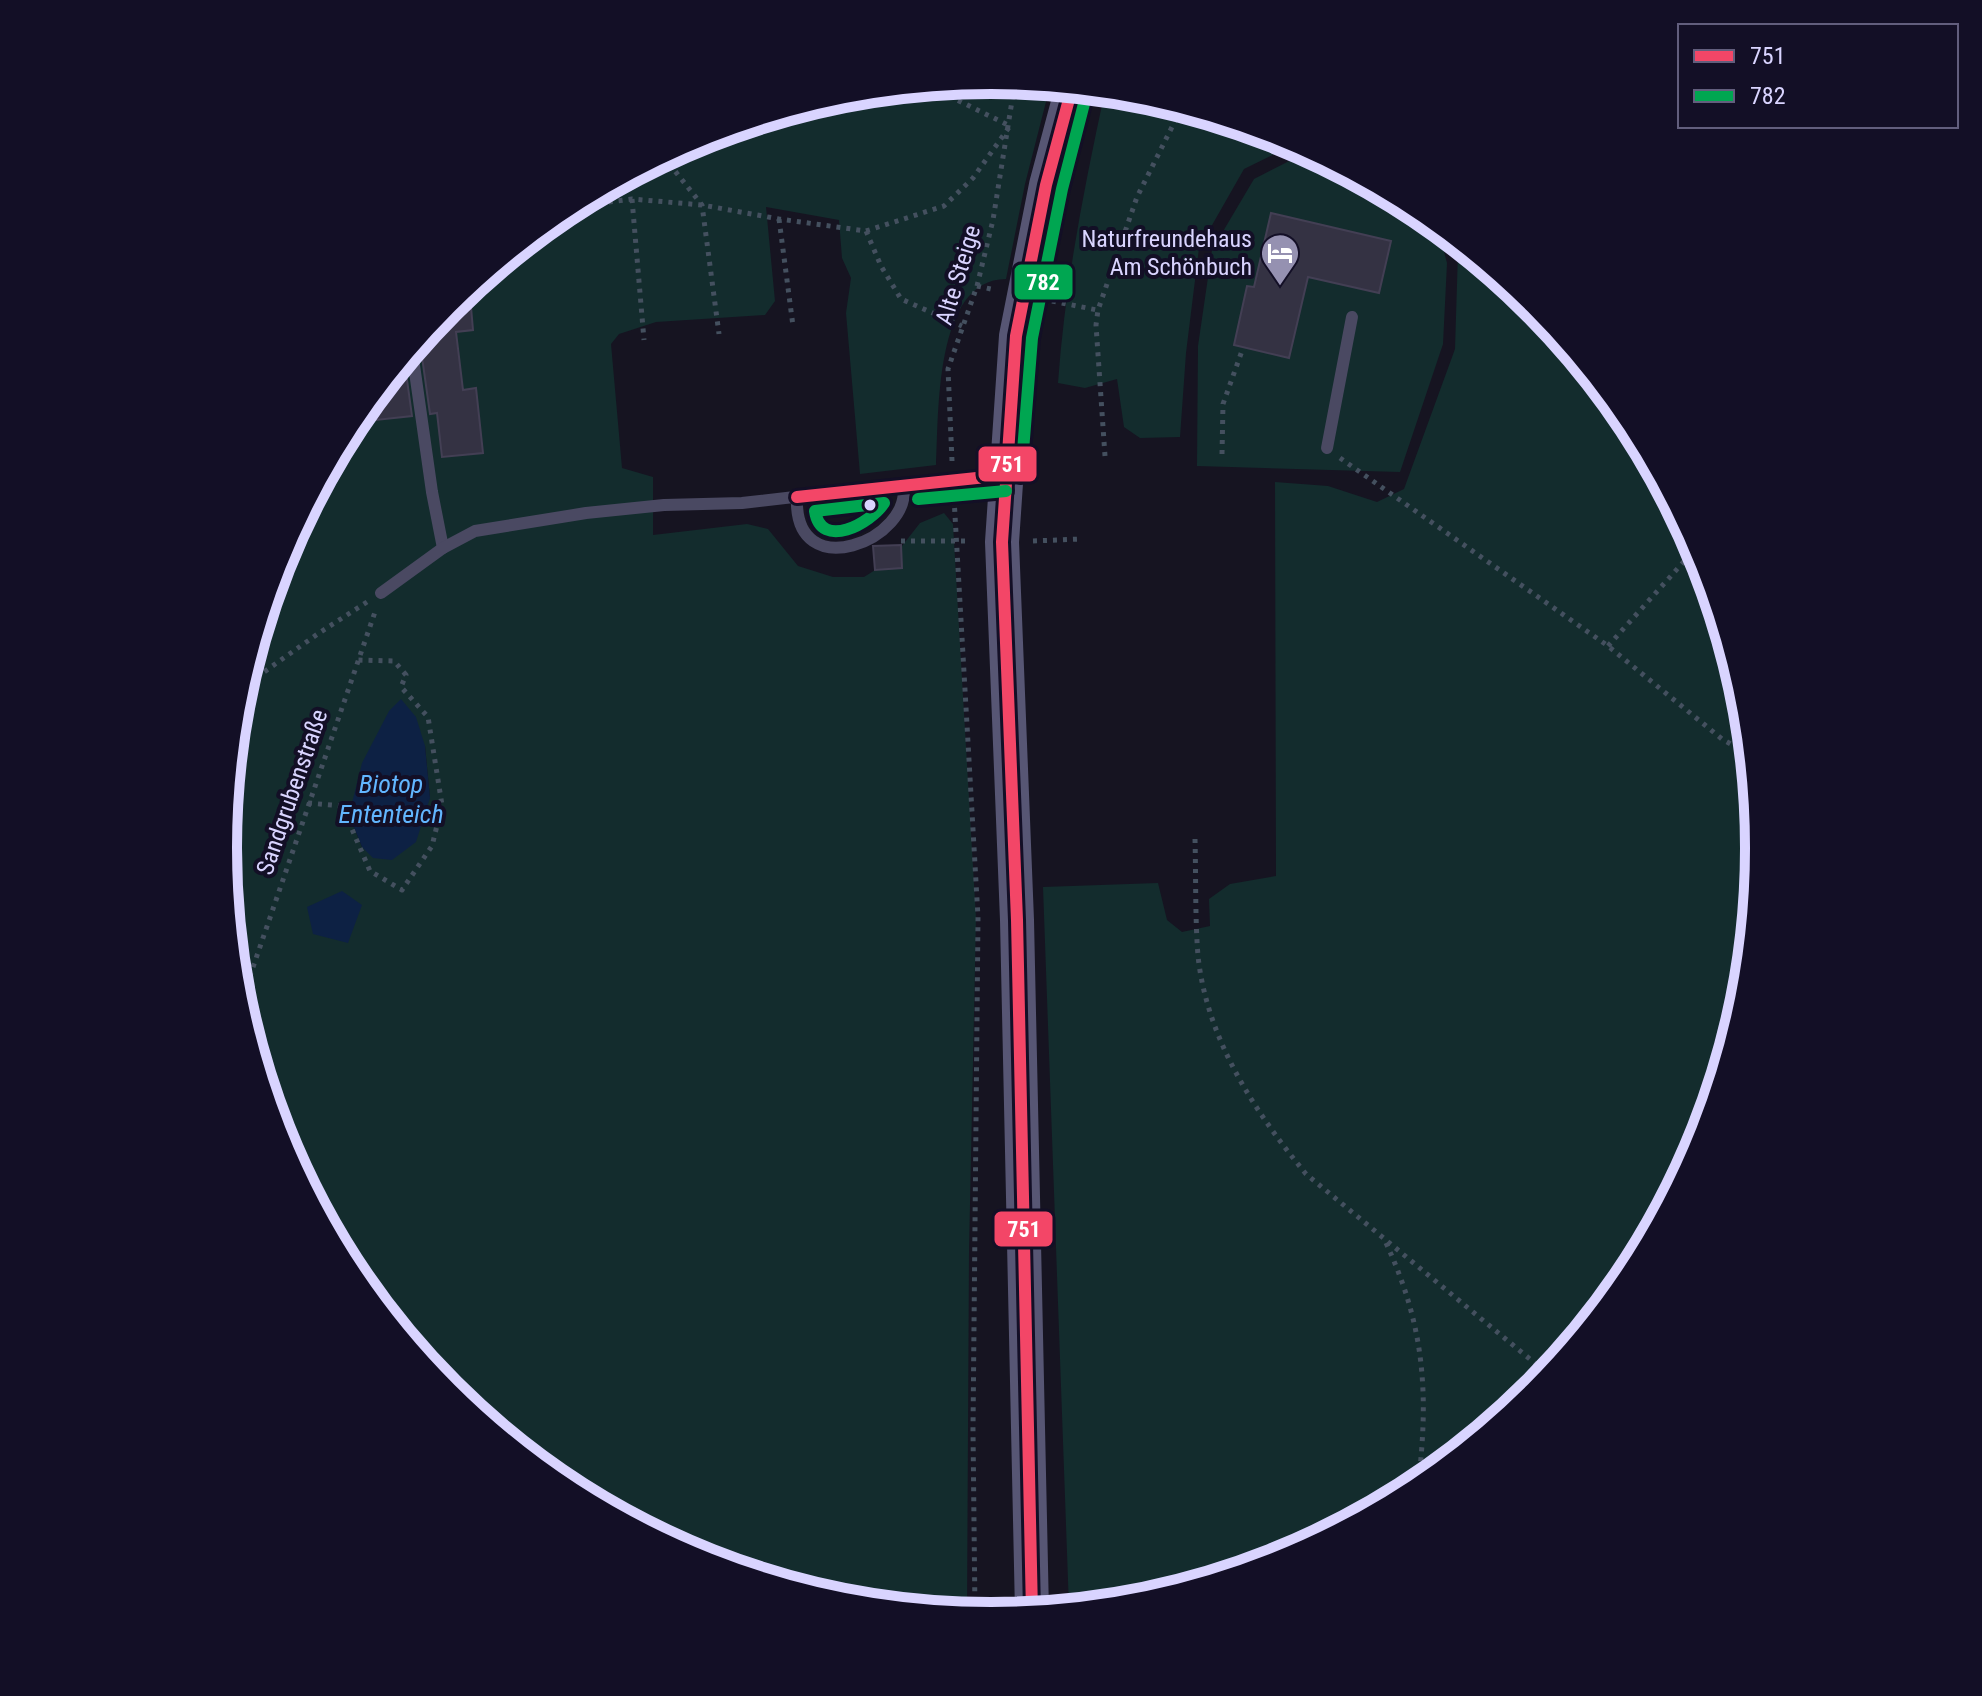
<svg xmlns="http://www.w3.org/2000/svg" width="1982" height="1696" font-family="'Roboto Condensed',sans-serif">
  <rect width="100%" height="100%" fill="#161421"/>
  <g fill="#132c2d" fill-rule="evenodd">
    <path d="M991,80L1050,86L1025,184L1006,279C934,279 939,415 936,465L860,474L846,313L851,278L842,258L839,220L766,207L775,301L765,315L656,322L619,334L611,344L622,468L653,477V535L747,524L768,529L798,566L833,577H864L891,560L920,523L944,513L953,524L976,918L969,1252L967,1614L841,1601L697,1557L564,1486L448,1391L352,1274L281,1141L238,997L223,848L238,698L282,554L353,421L448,305L565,209L698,138L842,95ZM425,746L430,798L362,847L349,815Z"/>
    <path d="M1105,91L1141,95L1295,144L1244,169L1199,248L1186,353L1180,437L1140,438L1124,427L1117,379L1085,388L1058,383C1065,284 1084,188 1105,91Z"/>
    <path d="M1309,151L1418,210L1437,225L1447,263L1443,344L1400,472L1197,466L1198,346L1212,250L1254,179Z"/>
    <path d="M1455,240L1534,305L1630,422L1701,555L1744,699L1759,848L1744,998L1700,1142L1629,1275L1534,1391L1417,1487L1284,1558L1140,1601L1069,1608L1043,887L1158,883L1167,920L1182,932L1210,926L1209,899L1230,884L1276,876L1275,482L1328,486L1377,502L1404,489L1455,349L1458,252Z"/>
  </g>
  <g fill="#0d2144">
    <path d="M401,699L416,717L425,746L430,798L416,842L392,860L373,858L362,847L349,815L362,763L389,711Z"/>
    <path d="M342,891L362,905L348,943L313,934L307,907Z"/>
  </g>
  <g fill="#343243" stroke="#433f54" stroke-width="2">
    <path d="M1271,213L1391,241L1379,293L1308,277L1289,358L1234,345L1247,286L1254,287Z"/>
    <path d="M453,301L454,309L471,307L473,330L456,332L463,390L476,388L483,453L442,457L437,413L430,414L422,357L417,350L412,349Z"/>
    <path d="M404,358L412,416L376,420L373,396Z"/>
    <path d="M901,545L902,568L875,570L873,546Z"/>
  </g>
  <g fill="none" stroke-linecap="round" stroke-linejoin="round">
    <g stroke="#44505f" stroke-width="5" stroke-dasharray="4 6" stroke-linecap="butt">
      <path d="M947,84V95"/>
      <path d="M663,156L702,205L719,334"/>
      <path d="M632,199L644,340"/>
      <path d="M569,207L632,199L702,205L779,219L866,231L881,266L901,299L962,326"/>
      <path d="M779,219L793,326"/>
      <path d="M866,231L944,206L973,178L1010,126L947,95L923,87"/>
      <path d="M977,286L995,290"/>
      <path d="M1052,301L1097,310"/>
      <path d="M1222,454L1223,404L1243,348"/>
      <path d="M1105,456L1096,325L1098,310L1137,197L1182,107"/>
      <path d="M1340,458L1608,646L1722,739L1750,755"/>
      <path d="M952,461L948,369L977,286L993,220L1015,82"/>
      <path d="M954,498L978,917L973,1429L975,1614"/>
      <path d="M901,541H971"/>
      <path d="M1033,541L1080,539"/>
      <path d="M1608,646L1697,547"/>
      <path d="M240,689L319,633L367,602"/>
      <path d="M308,803L342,806L370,871L402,890L432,846L442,805L428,717L401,687L406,675L394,661L357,660"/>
      <path d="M1195,839C1196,878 1195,918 1198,956C1207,1040 1255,1112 1306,1174L1548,1374"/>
      <path d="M240,1005L376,609"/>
      <path d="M1386,1243C1425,1327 1429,1395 1418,1486"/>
    </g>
    <g stroke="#4a4962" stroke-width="12">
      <path d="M413,358L432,492L443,548"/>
      <path d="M1327,448L1352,317"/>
      <path d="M797,497C793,588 914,539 903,485"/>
      <path d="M381,593L443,548L475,531L586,513L664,505L742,503L949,479L1004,475"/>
    </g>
    <path stroke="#575674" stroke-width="34" d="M1032,1612L1017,920L1002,542L1016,336L1046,185L1072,88"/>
    <defs>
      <g id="bus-1">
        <path d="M797,497L1005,475"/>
        <path d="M1032,1612L1017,920L1002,542L1016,336L1046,185L1072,88"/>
      </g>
      <g id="bus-2">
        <path d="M1021,476L1032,338L1062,189L1087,92"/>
        <path d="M918,499L1006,491"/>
        <path d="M884,503C871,523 821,551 815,511Z"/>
      </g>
    </defs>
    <use href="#bus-1" stroke="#130f26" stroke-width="18"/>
    <use href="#bus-2" stroke="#130f26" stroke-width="18"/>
    <use href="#bus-1" stroke="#f34667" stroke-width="12"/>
    <use href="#bus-2" stroke="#00a651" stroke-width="12"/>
  </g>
  <defs>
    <symbol id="hotel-pin" viewBox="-11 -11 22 30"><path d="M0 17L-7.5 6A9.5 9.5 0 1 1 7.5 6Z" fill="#9591b1" stroke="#130f26"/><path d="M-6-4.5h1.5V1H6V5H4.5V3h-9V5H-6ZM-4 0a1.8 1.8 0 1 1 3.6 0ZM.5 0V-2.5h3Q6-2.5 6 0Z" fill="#fff"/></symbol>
  </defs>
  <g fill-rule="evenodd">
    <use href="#hotel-pin" x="1258" y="231" width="44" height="60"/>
  </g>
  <circle fill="#d9d4ff" stroke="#130f26" stroke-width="3" cx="870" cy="505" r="7"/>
  <g text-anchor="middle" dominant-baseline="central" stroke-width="8" stroke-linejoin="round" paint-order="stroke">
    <g font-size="24" fill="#d9d4ff" stroke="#130f26" text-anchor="end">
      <text x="1252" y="239">Naturfreundehaus<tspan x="1252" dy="28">Am Schönbuch</tspan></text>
    </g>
    <g font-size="24" fill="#d9d4ff" stroke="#130f26">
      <text transform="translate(958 275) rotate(-73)">Alte Steige</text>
      <text transform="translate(292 792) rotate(-71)">Sandgrubenstraße</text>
    </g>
    <g font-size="26" font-style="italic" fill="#62b6ff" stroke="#130f26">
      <text x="391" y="784">Biotop<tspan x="391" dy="30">Ententeich</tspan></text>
    </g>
  </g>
  <path d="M0 0H1982V1696H0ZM237 848a754 754 0 1 1 1508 0a754 754 0 1 1-1508 0Z" fill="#130f26" fill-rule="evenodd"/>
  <path fill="none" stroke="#d9d4ff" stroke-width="10" d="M237 848a754 754 0 1 1 1508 0a754 754 0 1 1-1508 0Z"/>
  <g stroke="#130f26" stroke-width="3">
    <rect x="1013" y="263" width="61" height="38" rx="8" fill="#00a651"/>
    <rect x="977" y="445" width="61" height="38" rx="8" fill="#f34667"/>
    <rect x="993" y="1210" width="61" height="38" rx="8" fill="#f34667"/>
  </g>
  <g font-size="22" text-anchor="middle" font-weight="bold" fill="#fff">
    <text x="1043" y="290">782</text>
    <text x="1007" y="472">751</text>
    <text x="1024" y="1237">751</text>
  </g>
  <rect x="1678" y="24" width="280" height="104" fill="#130f26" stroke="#625e7d" stroke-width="2"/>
  <rect x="1694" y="50" width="40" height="12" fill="#f34667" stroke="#625e7d" stroke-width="2"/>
  <text x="1750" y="64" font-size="24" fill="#d9d4ff">751</text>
  <rect x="1694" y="90" width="40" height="12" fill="#00a651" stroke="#625e7d" stroke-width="2"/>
  <text x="1750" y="104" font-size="24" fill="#d9d4ff">782</text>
</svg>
